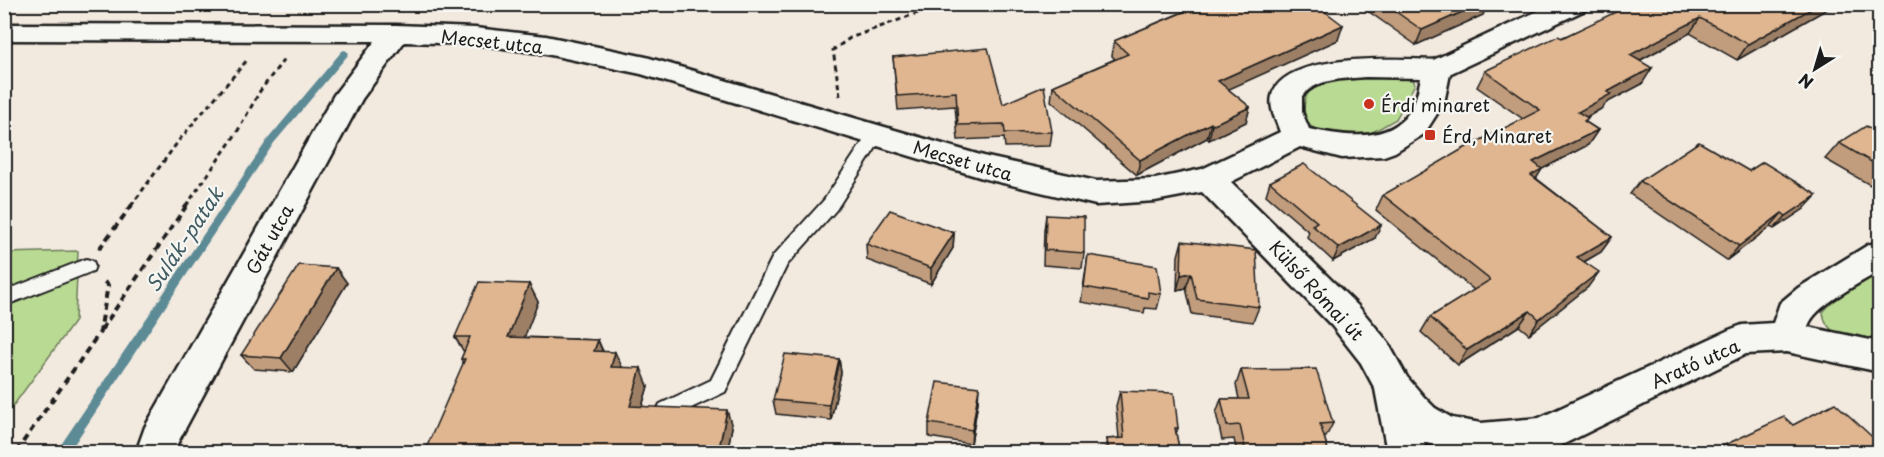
<svg xmlns="http://www.w3.org/2000/svg" width="1884" height="457" font-family="'Playpen Sans',sans-serif">
  <rect width="100%" height="100%" fill="#f2e9df"/>
  <filter id="ink" filterUnits="userSpaceOnUse"><feTurbulence type="fractalNoise" baseFrequency=".0167" numOctaves="2"/><feDisplacementMap in="SourceGraphic" scale="12" xChannelSelector="R" yChannelSelector="G"/><feConvolveMatrix kernelMatrix="1 2 1 2 8 2 1 2 1" color-interpolation-filters="sRGB"/></filter>
  <g filter="url(#ink)">
    <g fill="#b9da93" stroke="#6a7b58" stroke-width="1.5">
      <path d="M1347,77H1407L1413,80L1415,84L1396,119L1368,135H1337L1318,131L1307,124C1296,89 1317,81 1347,77Z"/>
      <path d="M78,251L75,321L5,417V253Z"/>
      <path d="M1879,270V344C1856,339 1826,340 1823,312L1840,294Z"/>
    </g>
    <g fill="none" stroke-linecap="round" stroke-linejoin="round">
      <path fill="#5c8a95" fill-rule="evenodd" d="M345,50L349,53L348,55L274,143L69,452H56L268,139L342,51Z"/>
      <defs>
        <g id="lane">
          <path d="M876,129L882,131L884,135L836,210L787,265L725,392L674,416L667,419L660,416L657,410L660,404L711,380L773,256L824,200L870,131Z"/>
          <path d="M86,259L93,261L95,266L93,271L4,306V291Z"/>
        </g>
        <path id="street" d="M4,24L396,25L475,28L546,36L646,57L987,157L1096,181L1155,179L1202,169L1280,132C1276,120 1269,108 1272,96C1283,51 1402,59 1437,60L1447,63L1451,69L1444,103L1424,134L1395,152L1384,156L1342,158L1300,147L1231,182L1358,306L1387,341L1407,377L1424,397L1435,408L1452,418L1481,423L1539,418L1729,330L1742,325L1773,323L1780,303L1798,288L1868,245L1880,241V271C1862,282 1812,307 1808,327L1880,342V372L1787,352L1746,354L1558,447L1553,452H1452L1424,442L1425,452H1387L1375,389L1361,363L1332,326L1202,192L1155,201L1096,205L986,179L641,74L546,54L475,44L404,42L362,99L178,442L174,452H136L145,427L334,95L375,41L4,40ZM1366,77L1421,78C1419,85 1418,93 1415,101C1398,145 1345,137 1309,129L1302,112V96C1318,78 1343,79 1366,77Z"/>
        <path id="secondary" d="M1553,4H1589L1585,10L1447,75L1437,78L1427,75L1423,69L1427,63Z"/>
      </defs>
      <use href="#lane" stroke="#1c1c1c" stroke-width="4"/>
      <use href="#street" stroke="#1c1c1c" stroke-width="5"/>
      <use href="#secondary" stroke="#1c1c1c" stroke-width="5"/>
      <g stroke="#1c1c1c" stroke-width="3" stroke-dasharray="5 4" stroke-linecap="butt">
        <path d="M840,96L833,50L850,38L942,4"/>
        <path d="M131,206L180,139L248,59"/>
        <path d="M186,206L236,134L260,91L285,58"/>
      </g>
      <g stroke="#1c1c1c" stroke-width="4" stroke-dasharray="7 5" stroke-linecap="butt">
        <path d="M99,249L132,205"/>
        <path d="M101,330L187,205"/>
        <path d="M16,452L100,332L108,285L103,281"/>
      </g>
      <use href="#lane" fill="#f6f6f2" fill-rule="evenodd"/>
      <use href="#street" fill="#f6f6f2" fill-rule="evenodd"/>
      <use href="#secondary" fill="#f6f6f2" fill-rule="evenodd"/>
    </g>
    <g fill="#c19d7d" stroke="#1c1c1c" stroke-width="1.5">
      <path d="M1193,4H1315L1338,40L1228,89L1250,107L1246,122L1209,140L1207,138L1137,175L1051,101L1053,86L1115,59L1112,56L1114,41L1192,8Z"/>
      <path d="M1358,4H1499L1485,10L1483,15L1416,45Z"/>
      <path d="M1836,4L1737,60L1690,33L1639,61L1642,84L1606,103L1601,109L1586,118V122L1598,130L1588,145L1542,169L1536,178L1612,237L1601,252L1584,262L1588,287L1529,334L1519,326L1458,365L1421,332L1430,317L1474,290L1376,210L1383,195L1523,119L1477,87L1485,71L1604,19Z"/>
      <path d="M893,57L1003,104L1052,132L1050,146L1005,147L1004,138L958,140L955,106L898,110Z"/>
      <path d="M1880,134V179L1870,185L1825,159L1839,143Z"/>
      <path d="M1640,181L1804,209L1774,229L1770,227L1727,260L1630,194Z"/>
      <path d="M1270,182L1375,238L1333,261L1307,237L1309,232L1266,195Z"/>
      <path d="M1046,215L1084,253L1082,268L1043,265L1044,230Z"/>
      <path d="M954,233L953,248L931,284L867,260L866,244Z"/>
      <path d="M1182,241L1259,307L1253,322L1192,314L1186,288L1177,290L1178,256Z"/>
      <path d="M1088,255L1161,294L1157,309L1145,308L1144,313L1081,302Z"/>
      <path d="M336,268L347,283L293,372L254,369L241,355Z"/>
      <path d="M529,284L538,302L524,337L598,340L603,351L622,367L648,386L642,407L732,427L727,453L463,363L461,359L464,352L455,337Z"/>
      <path d="M839,359L841,373L831,420L776,414L773,400Z"/>
      <path d="M1241,370L1333,423L1326,437H1324L1329,453H1237L1234,439L1222,440L1216,413L1221,399H1239L1236,385Z"/>
      <path d="M1120,391L1178,428L1176,434L1180,453H1104L1107,439L1119,438L1116,406Z"/>
      <path d="M978,402L971,444L929,437V423Z"/>
    </g>
    <g fill="#9d7f66" stroke="#1c1c1c" stroke-width="1.5">
      <path d="M1480,4H1499L1485,10L1483,15L1416,45L1422,30Z"/>
      <path d="M1820,4H1836L1737,60L1748,44Z"/>
      <path d="M1700,18L1690,33L1620,71L1630,55Z"/>
      <path d="M1343,25L1338,40L1214,96L1218,81Z"/>
      <path d="M1652,68L1642,84L1606,103L1601,109L1568,127L1578,112L1607,92Z"/>
      <path d="M1250,107L1246,122L1209,140L1212,125Z"/>
      <path d="M1211,123L1207,138L1137,175L1140,160Z"/>
      <path d="M1598,130L1588,145L1542,169L1533,184L1531,175L1533,162Z"/>
      <path d="M1880,175V179L1870,185Z"/>
      <path d="M1817,195L1804,209L1774,229L1786,216Z"/>
      <path d="M1782,213L1770,227L1727,260L1739,246Z"/>
      <path d="M1381,225L1375,238L1333,261L1339,248Z"/>
      <path d="M954,233L953,248L931,284V268Z"/>
      <path d="M1612,237L1601,252L1566,272L1577,257Z"/>
      <path d="M336,268L347,283L293,372L281,358Z"/>
      <path d="M1599,272L1588,287L1529,334L1539,319Z"/>
      <path d="M1191,273L1186,288L1177,290L1181,275Z"/>
      <path d="M529,284L538,302L518,354L508,337Z"/>
      <path d="M1530,311L1519,326L1458,365L1467,350Z"/>
      <path d="M598,340L605,358L594,351Z"/>
      <path d="M615,352L623,369L611,367Z"/>
      <path d="M839,359L841,373L831,420L829,405Z"/>
      <path d="M641,368L648,386L637,423L630,406Z"/>
      <path d="M979,387L978,402L971,444L972,430Z"/>
      <path d="M727,410L732,427L727,453H718Z"/>
    </g>
    <g fill="#e0b691" stroke="#1c1c1c" stroke-width="1.5">
      <path d="M1197,4H1315L1343,25L1218,81L1250,107L1212,125L1211,123L1140,160L1053,86L1128,54L1114,41L1198,6Z"/>
      <path d="M1385,4H1480L1422,30Z"/>
      <path d="M1632,4H1820L1748,44L1700,18L1630,55L1652,68L1607,92L1611,94L1578,112L1588,118L1584,121L1598,130L1533,162L1542,169L1531,175L1612,237L1577,257L1599,272L1539,319L1530,311L1467,350L1430,317L1490,280L1383,195L1461,150L1540,110L1485,71L1558,36L1562,38Z"/>
      <path d="M988,48L1003,104L1044,86L1052,132L1005,133L1004,124L958,125L956,92L897,96L893,57Z"/>
      <path d="M1866,126L1880,134V167L1839,143Z"/>
      <path d="M1699,142L1749,171L1763,162L1817,195L1786,216L1782,213L1739,246L1640,181Z"/>
      <path d="M1304,164L1381,225L1339,248L1312,225L1317,222L1270,182Z"/>
      <path d="M890,210L954,233L931,268L866,244Z"/>
      <path d="M1046,215L1084,217V253L1045,250Z"/>
      <path d="M1182,241L1256,250L1259,307L1197,299L1191,273L1181,275Z"/>
      <path d="M1088,255L1157,266L1161,294L1148,292V298L1084,287Z"/>
      <path d="M299,265L336,268L281,358L241,355Z"/>
      <path d="M479,282L529,284L508,337L598,340L594,351L615,352L611,367L641,368L630,406L727,410L718,453H424L465,359H461L470,337H455Z"/>
      <path d="M785,354L839,359L829,405L773,400Z"/>
      <path d="M1316,369L1333,423L1320,424L1329,453H1246L1240,425L1227,426L1221,399H1249L1241,370Z"/>
      <path d="M937,382L979,387L972,430L929,423Z"/>
      <path d="M1120,391L1174,393L1178,428H1175L1180,453H1109L1107,439L1124,438Z"/>
      <path d="M1835,403L1880,444V453H1708L1784,417L1793,425Z"/>
    </g>
  </g>
  <g fill="#c8321e" stroke="#f6f6f2" stroke-width="2">
    <circle cx="1369" cy="104" r="6"/>
    <rect x="1424" y="129" width="12" height="12" rx="3"/>
  </g>
  <g text-anchor="middle" dominant-baseline="central" stroke-width="4.5" stroke-linejoin="round" paint-order="stroke">
    <g font-size="18" fill="#1c1c1c" stroke="#f6f6f2">
      <text transform="translate(492 41) rotate(6)">Mecset utca</text>
      <text transform="translate(963 160) rotate(16)">Mecset utca</text>
      <text transform="translate(269 239) rotate(-61)">Gát utca</text>
      <text transform="translate(1317 290) rotate(47)">Külső Római út</text>
      <text transform="translate(1695 363) rotate(-24)">Arató utca</text>
    </g>
    <g font-size="18" fill="#1c1c1c" stroke="#f6f6f2" text-anchor="start">
      <text x="1381" y="104">Érdi minaret</text>
      <text x="1442" y="135">Érd, Minaret</text>
    </g>
    <g font-size="20" font-style="italic" fill="#415c63" stroke="#f6f6f2">
      <text transform="translate(184 239) rotate(-56)">Sulák-patak</text>
    </g>
  </g>
  <rect width="1884" height="457" fill="none" stroke="#f6f6f2" stroke-width="24"/>
  <rect x="12" y="12" width="1860" height="433" fill="none" stroke="#1c1c1c" stroke-width="2" filter="url(#ink)"/>
  <g transform="translate(1815 69) rotate(217)" stroke="#f6f6f2" stroke-width="4.5" paint-order="stroke">
  <path d="M0-4.5L10 22L0 15L-10 22Z" fill="#1c1c1c"/>
  <text y="-9" font-size="16" font-weight="bold" text-anchor="middle" fill="#1c1c1c">N</text>
  </g>
</svg>
